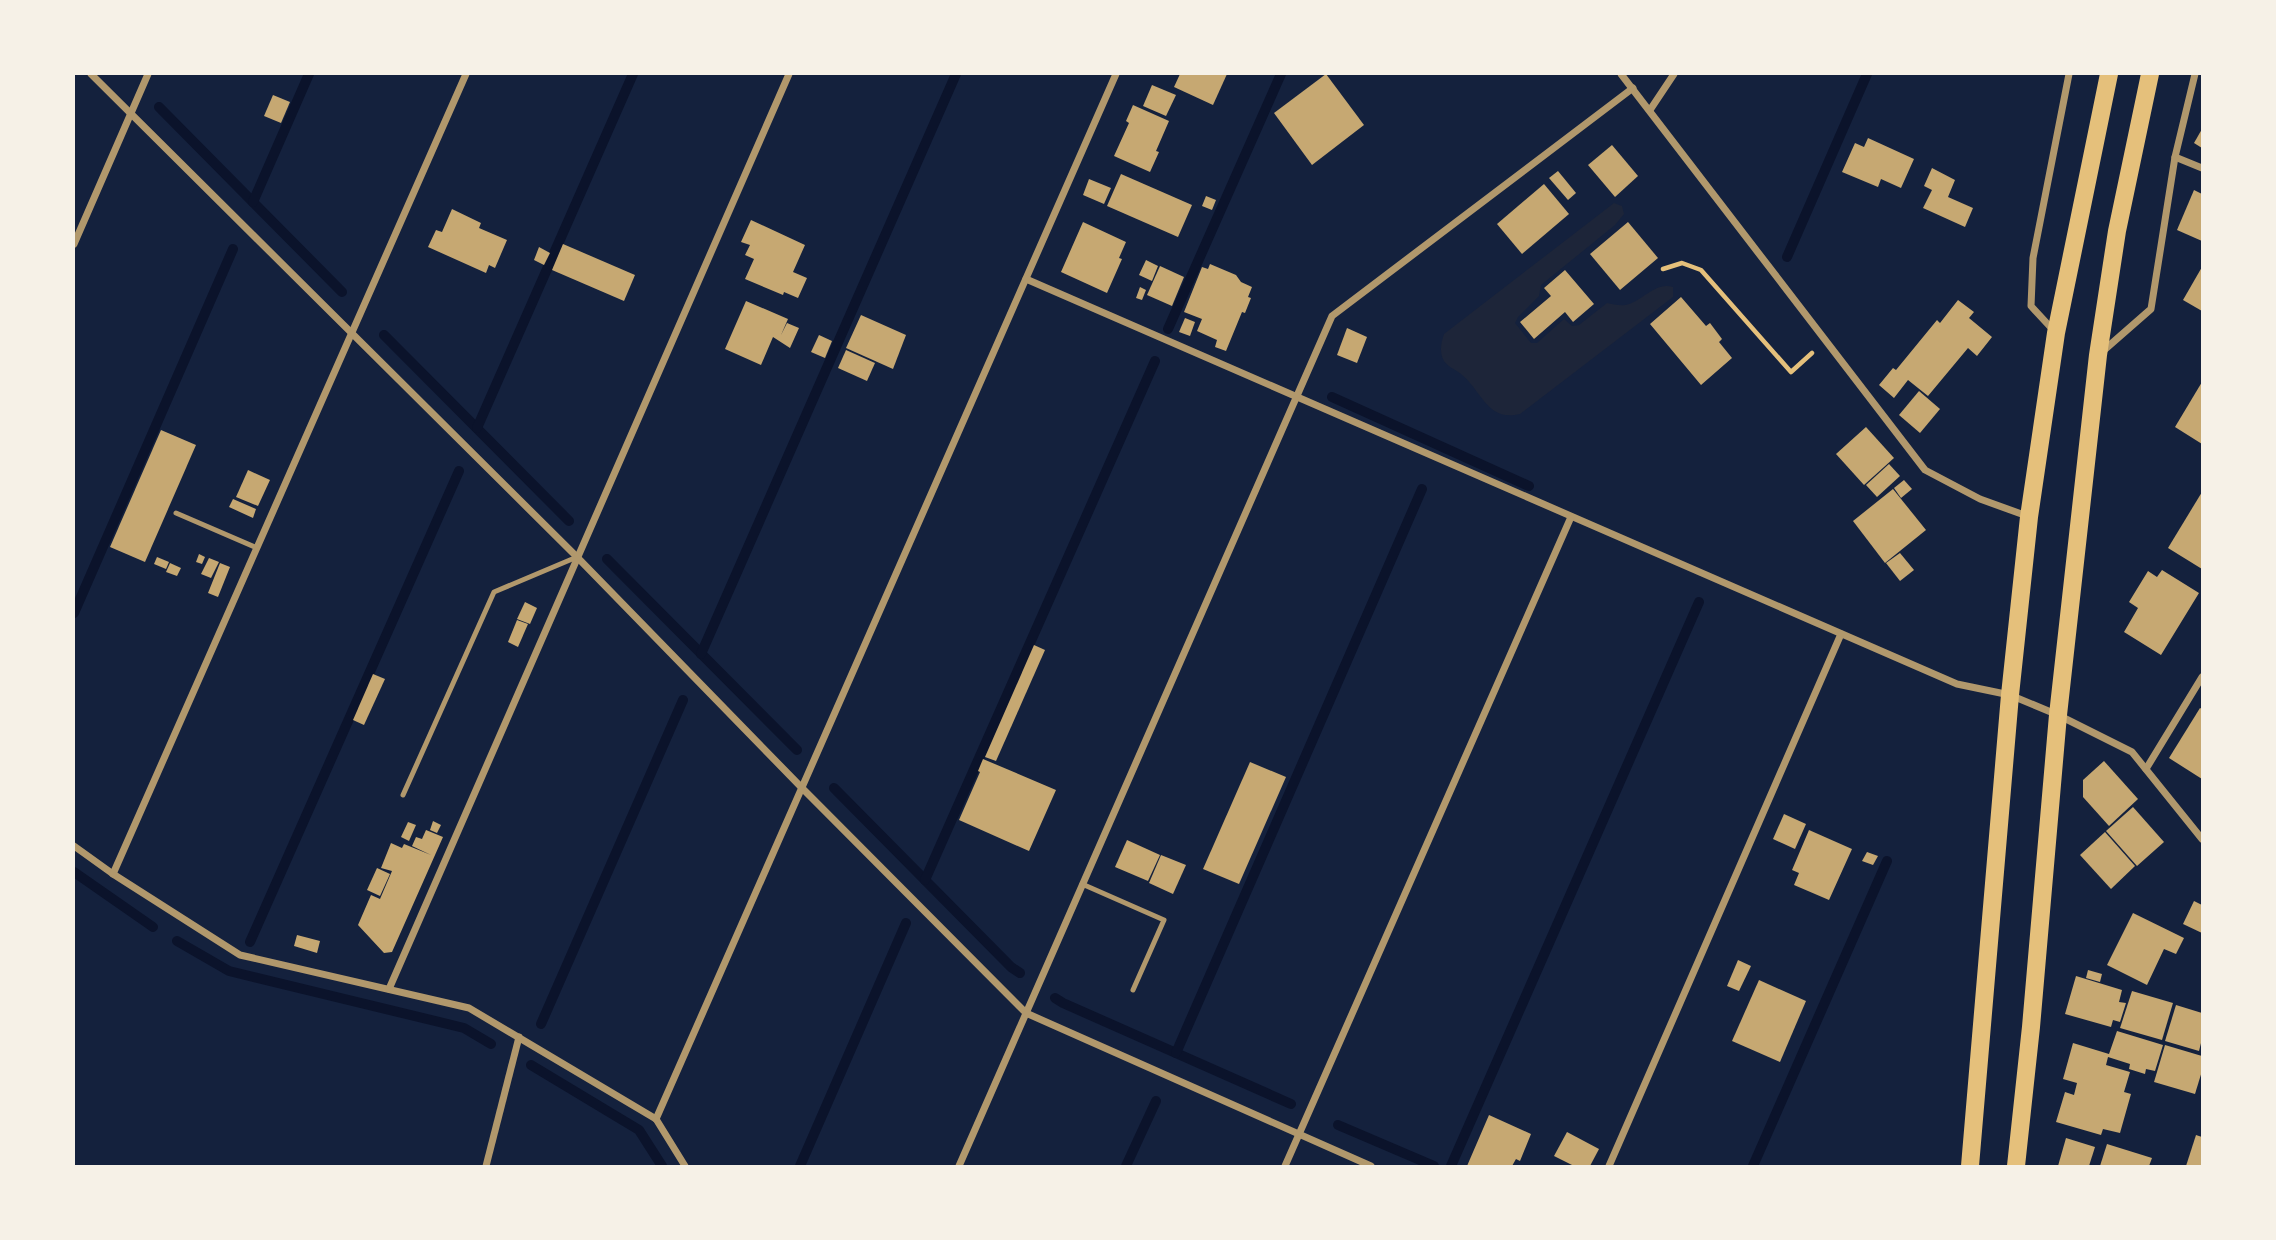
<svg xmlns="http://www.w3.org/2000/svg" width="2276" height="1240" font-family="'Work Sans',sans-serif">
  <rect width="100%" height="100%" fill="#14213d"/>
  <path fill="#1d2539" d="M1614,203L1622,206L1624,214L1615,225L1541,285L1539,296L1518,317L1515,323L1531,343H1537L1564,319L1572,326L1579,325L1607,303C1612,304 1620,306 1625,305C1641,303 1655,281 1673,287V297L1520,414C1487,422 1482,391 1461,374C1455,369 1448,367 1444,361C1439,352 1441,343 1444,334Z"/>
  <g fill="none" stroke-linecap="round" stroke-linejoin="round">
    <g stroke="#0b132b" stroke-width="10">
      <path d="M159,107L342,292"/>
      <path d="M253,202L309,74"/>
      <path d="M1787,257L1867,74"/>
      <path d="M1168,329L1281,74"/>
      <path d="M384,335L569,521"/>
      <path d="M1332,397L1529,486"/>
      <path d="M477,428L633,74"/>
      <path d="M607,559L797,750"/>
      <path d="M74,613L233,249"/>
      <path d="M701,654L956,74"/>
      <path d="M834,788L1011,967L1020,973"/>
      <path d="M74,872L153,927"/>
      <path d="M925,880L1155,361"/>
      <path d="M177,941L229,971L464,1028L491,1044"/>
      <path d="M250,942L459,471"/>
      <path d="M1055,998L1063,1003L1291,1104"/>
      <path d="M541,1024L683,700"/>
      <path d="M1176,1053L1422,489"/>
      <path d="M531,1065L639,1130L662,1166"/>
      <path d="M1338,1125L1434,1166"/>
      <path d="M800,1166L906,923"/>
      <path d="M1126,1166L1156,1101"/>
      <path d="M1451,1166L1699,602"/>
      <path d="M1753,1166L1887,861"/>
    </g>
  </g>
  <g fill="#c6a872">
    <path d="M1180,74H1227L1213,105L1174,87Z"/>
    <path d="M1326,74L1364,125L1312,165L1274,113Z"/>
    <path d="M1152,85L1176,95L1166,116L1143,106Z"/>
    <path d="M273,95L290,102L281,123L264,116Z"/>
    <path d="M1133,105L1169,121L1156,151L1159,152L1150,172L1114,156L1129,123L1126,121Z"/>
    <path d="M2202,129V148L2194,143Z"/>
    <path d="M1868,138L1914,159L1901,188L1881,179L1878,187L1842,172L1855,143L1864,147Z"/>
    <path d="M1612,145L1638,176L1615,197L1588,165Z"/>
    <path d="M1932,168L1955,180L1948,197L1973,208L1965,227L1923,208L1932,190L1924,186Z"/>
    <path d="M1558,171L1576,193L1568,200L1549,178Z"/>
    <path d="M1121,174L1192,205L1178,237L1107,206Z"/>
    <path d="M1089,179L1111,188L1104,204L1083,195Z"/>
    <path d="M1544,184L1569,214L1522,254L1497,224Z"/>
    <path d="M2194,190L2202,194V241L2177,230Z"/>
    <path d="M1206,196L1216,200L1212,210L1202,206Z"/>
    <path d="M452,209L481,223L479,228L507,240L495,268L489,265L486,273L428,247L436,230L442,232Z"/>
    <path d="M751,220L805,245L793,272L807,278L798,298L784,292L783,295L745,279L754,259L745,255L750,245L741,242Z"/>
    <path d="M1083,222L1126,242L1119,258L1122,259L1107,293L1061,272Z"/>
    <path d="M1628,222L1658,258L1620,290L1590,254Z"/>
    <path d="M563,244L635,275L624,301L552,270Z"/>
    <path d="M539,247L550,253L544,265L534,260Z"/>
    <path d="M1146,260L1158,266L1152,281L1139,275Z"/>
    <path d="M1210,264L1236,275L1241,282L1252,287L1248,297L1251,298L1245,313L1242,312L1226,351L1215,347L1217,340L1197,331L1202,319L1184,312L1202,267L1208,269Z"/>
    <path d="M1160,266L1184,277L1172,306L1147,295Z"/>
    <path d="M2202,267V311L2183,300Z"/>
    <path d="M1565,270L1594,304L1573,322L1565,312L1534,339L1520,322L1551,296L1544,288Z"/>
    <path d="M1140,287L1146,290L1142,300L1136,298Z"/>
    <path d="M1681,297L1706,326L1710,323L1722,339L1719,342L1732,358L1701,385L1650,324Z"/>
    <path d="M1958,300L1974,312L1969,318L1992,337L1977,356L1968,348L1928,396L1908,380L1894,398L1879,385L1893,368L1896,370L1937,320L1940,323Z"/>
    <path d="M746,301L788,319L781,335L787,323L799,328L790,348L773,337L761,365L725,349Z"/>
    <path d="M861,315L906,335L893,369L846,348Z"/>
    <path d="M1185,318L1195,322L1190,336L1179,332Z"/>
    <path d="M1347,328L1367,337L1357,363L1337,355Z"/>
    <path d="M819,335L832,341L825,358L811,352Z"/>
    <path d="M846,350L875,363L867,381L838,368Z"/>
    <path d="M2202,382V444L2175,427Z"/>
    <path d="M1919,391L1940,409L1920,433L1899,415Z"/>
    <path d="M1866,427L1894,458L1864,485L1836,454Z"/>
    <path d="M161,430L196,445L145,562L110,547Z"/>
    <path d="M1889,464L1900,476L1877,497L1866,485Z"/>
    <path d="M248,470L270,480L258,506L236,497Z"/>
    <path d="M1904,480L1912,489L1901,498L1894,488Z"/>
    <path d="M1893,489L1926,530L1885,563L1853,521Z"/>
    <path d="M2202,492V569L2168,548Z"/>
    <path d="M233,499L256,509L253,518L229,507Z"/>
    <path d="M1900,553L1914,570L1900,581L1886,563Z"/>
    <path d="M199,554L205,557L202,564L196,562Z"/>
    <path d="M157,557L169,562L166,569L154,564Z"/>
    <path d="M209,558L219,562L211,578L201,574Z"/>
    <path d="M170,563L181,568L177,576L166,572Z"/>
    <path d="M220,563L230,567L218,597L208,593Z"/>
    <path d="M2162,570L2199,593L2161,655L2124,632L2138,608L2129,602L2148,571L2157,577Z"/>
    <path d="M525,602L537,608L530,624L517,619Z"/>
    <path d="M517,620L528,624L518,647L508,642Z"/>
    <path d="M1034,645L1045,650L996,761L985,757Z"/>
    <path d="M373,674L385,679L364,725L353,720Z"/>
    <path d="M2200,708L2202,709V779L2169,758Z"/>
    <path d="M983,759L1056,790L1029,851L959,820L980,772L978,771Z"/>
    <path d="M2104,761L2138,799L2109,826L2083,797V780Z"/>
    <path d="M1250,762L1286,777L1239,884L1203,869Z"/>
    <path d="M2133,807L2164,842L2137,866L2106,831Z"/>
    <path d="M1784,814L1806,824L1795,849L1773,839Z"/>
    <path d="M433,821L441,825L437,833L430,830Z"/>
    <path d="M408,822L416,825L409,841L401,837Z"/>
    <path d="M426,830L443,837L392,952L384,953L358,925L371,895L380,899L392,871L381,868L391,843L402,848L404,844L431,855L412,846L416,837L422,839Z"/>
    <path d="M1809,830L1852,849L1829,900L1794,885L1799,873L1792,870Z"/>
    <path d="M2105,832L2135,866L2111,889L2080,855Z"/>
    <path d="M1127,840L1160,855L1148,881L1115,867Z"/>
    <path d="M1867,852L1878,856L1873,865L1862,861Z"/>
    <path d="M1161,855L1186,865L1173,894L1149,883Z"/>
    <path d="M377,868L390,874L380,896L367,890Z"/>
    <path d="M2194,901L2202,905V933L2183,924Z"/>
    <path d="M2133,913L2184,938L2176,954L2164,949L2147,985L2107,965Z"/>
    <path d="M297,935L320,941L317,953L294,946Z"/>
    <path d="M1738,960L1751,966L1739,991L1727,986Z"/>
    <path d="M2088,970L2102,974L2100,982L2086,978Z"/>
    <path d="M2076,976L2122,990L2119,1002L2126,1003L2120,1022L2113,1020L2111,1027L2065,1014Z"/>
    <path d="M1759,980L1806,1001L1780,1062L1732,1041Z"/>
    <path d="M2132,991L2173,1003L2162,1040L2120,1028Z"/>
    <path d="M2176,1005L2202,1013V1039L2199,1051L2165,1041Z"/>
    <path d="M2117,1031L2163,1045L2155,1071L2146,1069L2145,1074L2129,1069L2130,1064L2108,1057L2106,1065L2130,1072L2124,1092L2131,1094L2120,1133L2103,1129L2101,1135L2056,1122L2065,1092L2074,1095L2077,1083L2063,1079L2073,1043L2109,1054Z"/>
    <path d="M2165,1045L2202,1056V1071L2195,1094L2154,1082Z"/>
    <path d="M1489,1115L1531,1134L1520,1161L1516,1159L1512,1166H1467Z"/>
    <path d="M1567,1132L1599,1149L1590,1166H1574L1554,1156Z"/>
    <path d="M2196,1135L2202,1137V1166H2186Z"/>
    <path d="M2066,1138L2095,1147L2089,1166H2058Z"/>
    <path d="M2107,1144L2152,1158L2149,1166H2100Z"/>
  </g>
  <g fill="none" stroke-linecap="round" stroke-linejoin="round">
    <path stroke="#e5c07b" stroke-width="4.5" d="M1663,269L1682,263L1701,270L1791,372L1812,353"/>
    <g stroke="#b1986c" stroke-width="5">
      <path d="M176,513L257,548"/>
      <path d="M403,795L494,592L577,557"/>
      <path d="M1082,884L1164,920L1133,990"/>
    </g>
    <g stroke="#b1986c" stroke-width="7">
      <path d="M91,74L577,557L802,788L1026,1013L1371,1166"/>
      <path d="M1621,74L1925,470L1980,499L2027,516"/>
      <path d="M1650,110L1674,74"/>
      <path d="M2175,157L2202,168"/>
      <path d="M74,244L148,74"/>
      <path d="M1026,279L1957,684L2010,695L2058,715L2132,752L2202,839"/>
      <path d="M2055,332L2031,306L2033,258L2069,74"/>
      <path d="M2103,351L2151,309L2175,157L2195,74"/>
      <path d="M2146,769L2202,677"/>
      <path d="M74,846L113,874L240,955L469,1008L656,1119L685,1166"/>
      <path d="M113,874L466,74"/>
      <path d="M389,989L789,74"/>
      <path d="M656,1119L1116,74"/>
      <path d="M486,1166L519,1037"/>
      <path d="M959,1166L1332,316L1633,88"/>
      <path d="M1285,1166L1571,517"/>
      <path d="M1609,1166L1841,634"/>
    </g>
    <g stroke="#e5c07b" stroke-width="18">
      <path d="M1970,1166L2010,695L2029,517L2056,333L2109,74"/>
      <path d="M2016,1166L2031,1027L2058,715L2098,355L2117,231L2150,74"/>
    </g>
  </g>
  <rect width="2276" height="1240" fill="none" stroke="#f6f1e7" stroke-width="150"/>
</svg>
